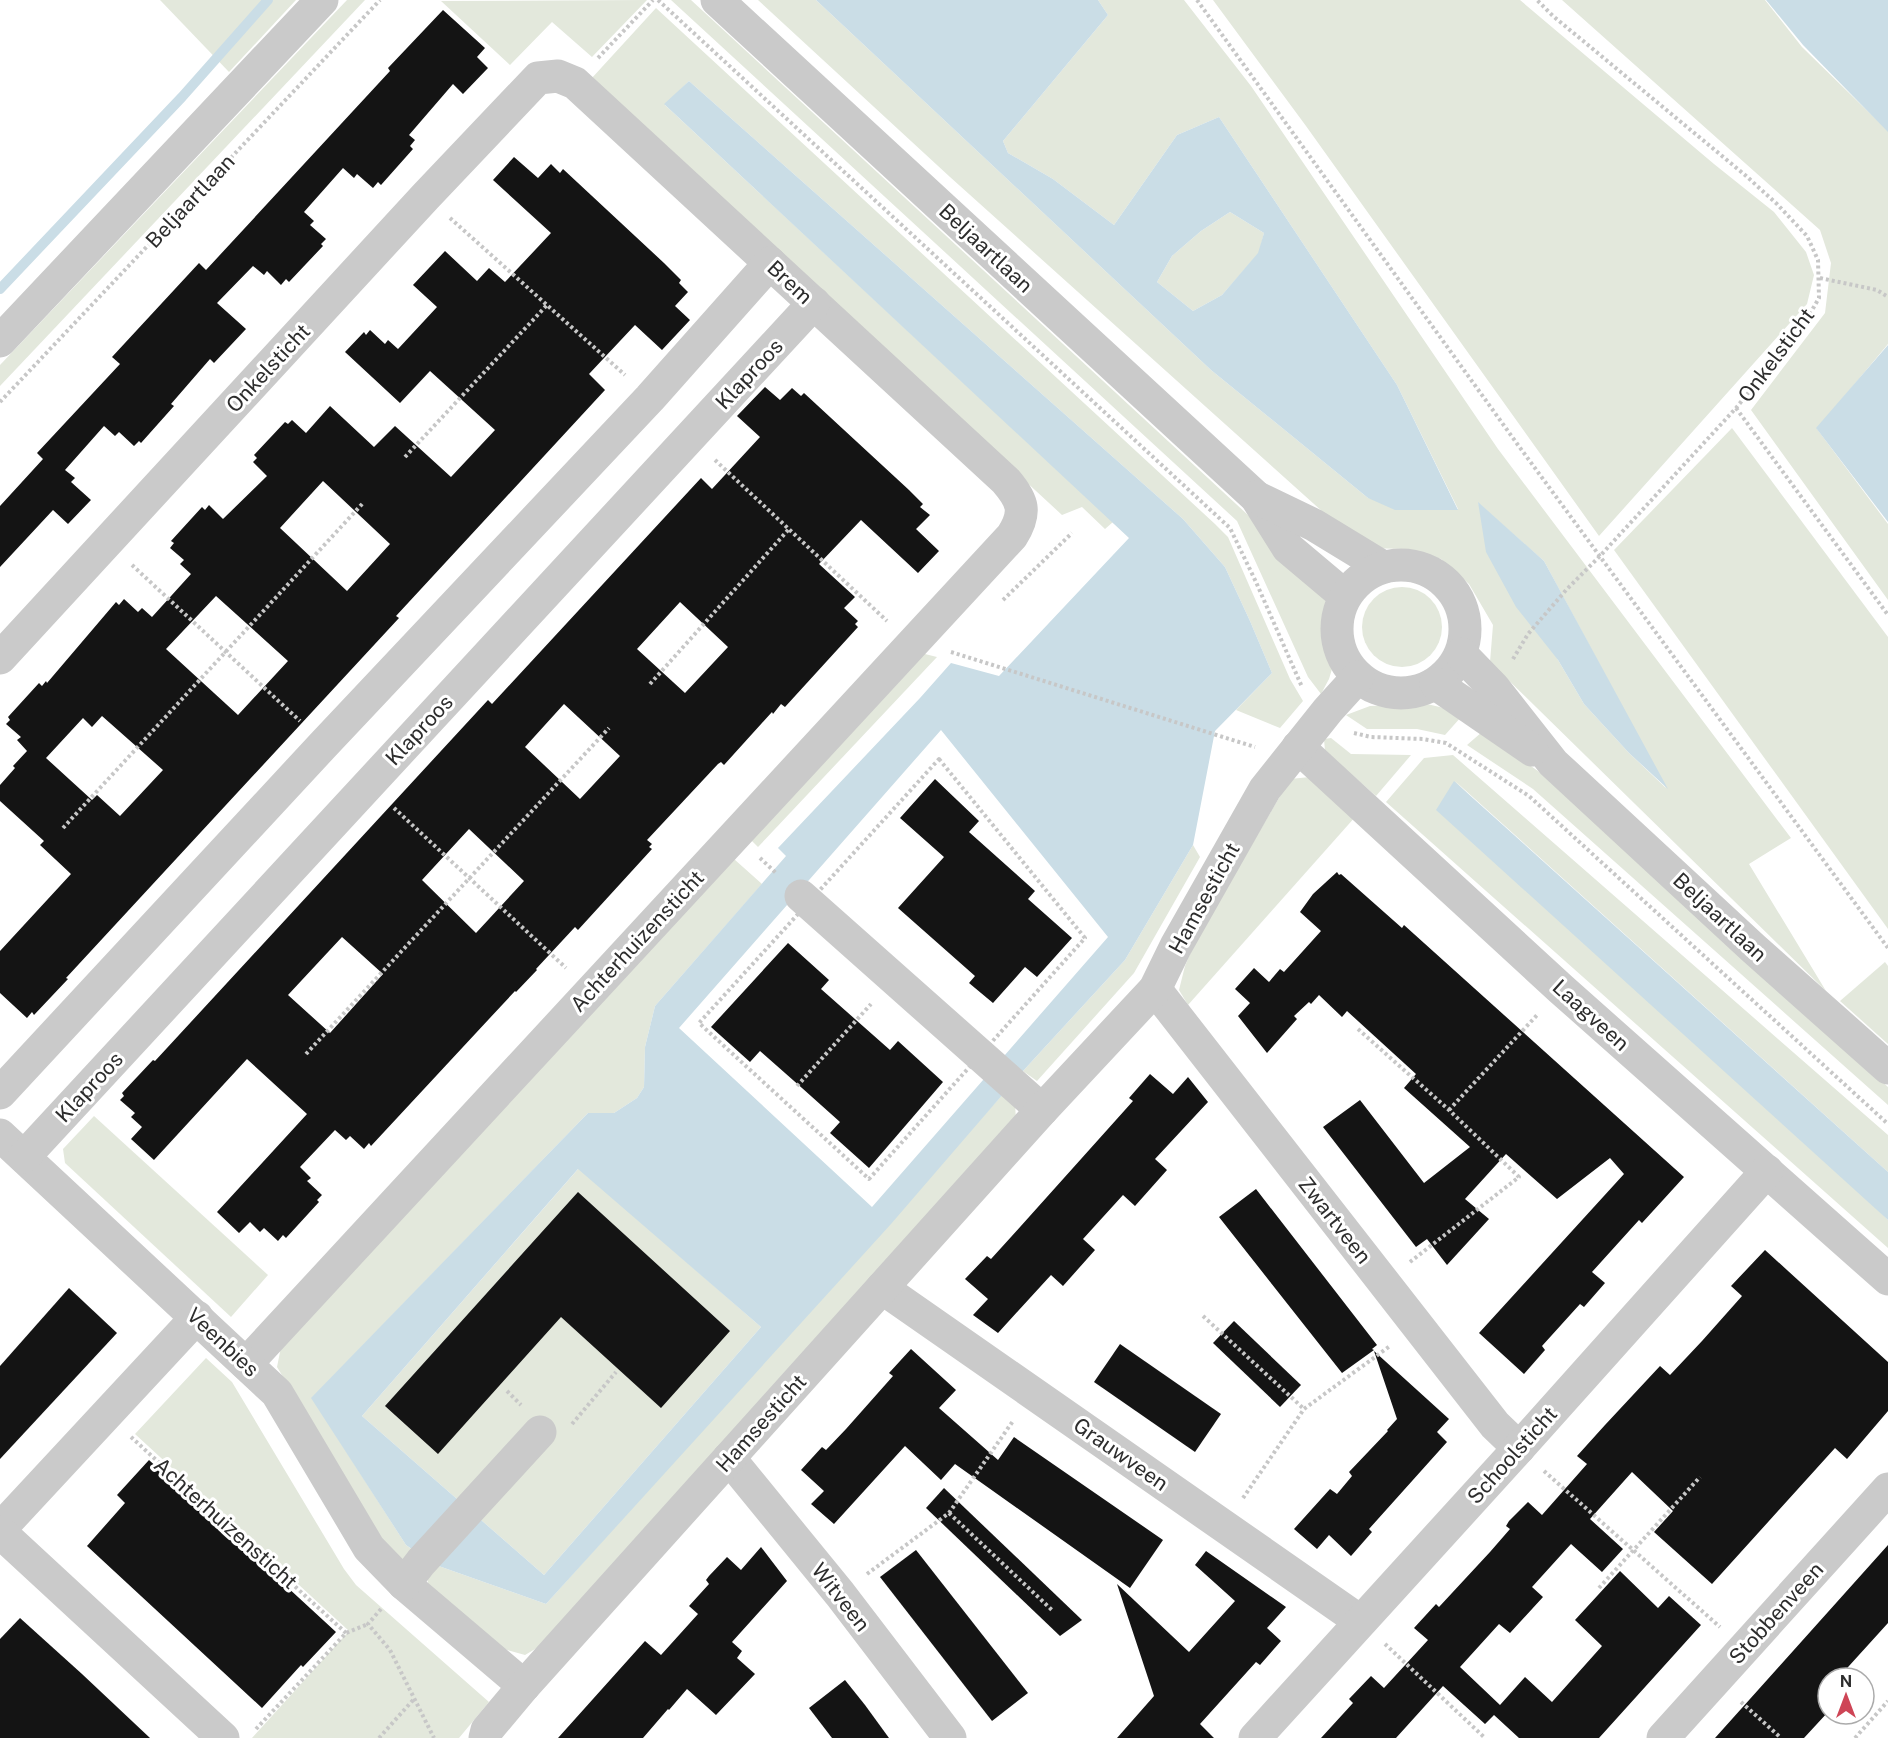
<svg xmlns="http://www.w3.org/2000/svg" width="1888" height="1738" font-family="'Public Sans',sans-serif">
  <rect width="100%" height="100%" fill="#fff"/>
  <g fill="#e3e8dc" fill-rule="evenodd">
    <path d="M160,0H296L229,72Z"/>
    <path d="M347,0H365L0,386V365Z"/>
    <path d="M647,0L592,57L552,22L510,65L441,1Z"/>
    <path d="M671,0H691L1275,540L1326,595L1325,623L1332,669L1329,679L1321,694L1308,677L1237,521Z"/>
    <path d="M758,0H816L1211,370L1368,498L1458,509L1397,385L1219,117L1177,135L1114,225L1053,179L1008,153L1003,141L1108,15L1098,0H1184L1251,86L1498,449L1791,838L1749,864L1826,991L1490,662L1493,625L1469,584L1441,559L1406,549L1363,548L950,177ZM1478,503L1544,561L1666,788L1629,753L1584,704L1558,660Z"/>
    <path d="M1213,0H1520L1714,164L1774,212L1806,252L1814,275L1807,304L1599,536L1306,126Z"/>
    <path d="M1562,0H1765L1802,47L1888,131V344L1817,429L1888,524V600L1751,410L1825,313L1831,263L1820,230Z"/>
    <path d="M656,8L1215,524L1228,537L1290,679L1303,701L1280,728L1236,710L1272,673L1250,621L1225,567L1183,519L689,81L665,105L1113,522L1105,529L1082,507L1062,515L591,79Z"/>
    <path d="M1230,212L1264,233L1259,253L1222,295L1193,311L1157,282L1172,256L1201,231Z"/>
    <path d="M1732,428L1888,637V929L1614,550Z"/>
    <circle cx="1402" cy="627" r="40"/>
    <path d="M921,653L937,657L758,847L750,839Z"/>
    <path d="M1427,704L1444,708L1461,717L1445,735L1417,729H1367L1346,715L1370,706Z"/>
    <path d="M1482,732L1538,771L1888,1087V1105L1533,789L1467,745Z"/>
    <path d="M1331,738L1351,754L1411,755L1376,796L1325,751L1324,739Z"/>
    <path d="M1453,755L1888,1135V1172L1455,781L1888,1220V1248L1386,802L1424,758Z"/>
    <path d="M1310,777L1356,816L1188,1005L1179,990L1185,966L1196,940L1290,779Z"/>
    <path d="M1193,845L1200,857L1134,973L1037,1081L1023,1071L1125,960Z"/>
    <path d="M734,859L762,884L655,1006L645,1047L644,1087L637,1098L614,1113H588L312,1398L406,1545L417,1553L403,1561L389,1550L277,1367L281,1347Z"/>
    <path d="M1885,962L1888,966V1044L1840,1001Z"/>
    <path d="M1003,1094L1015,1103L1016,1121L542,1645L525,1655L504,1649L428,1584L427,1573L433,1564L546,1604Z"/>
    <path d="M94,1116L268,1275L231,1317L65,1163L63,1149Z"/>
    <path d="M579,1168L761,1327L544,1575L362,1416Z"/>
    <path d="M206,1358L232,1382L344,1569L356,1585L489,1702L459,1738H252L349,1631L135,1434Z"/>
  </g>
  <g fill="#cadde6" fill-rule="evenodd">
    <path d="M816,0H1098L1108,15L1003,141L1008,153L1053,179L1114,225L1177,135L1219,117L1397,385L1458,510H1395L1368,498L1211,370ZM1230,212L1264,233L1258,253L1222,295L1193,311L1157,282L1172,256L1201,231Z"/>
    <path d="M1766,0H1888V132L1803,45Z"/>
    <path d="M689,81L1183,519L1225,567L1250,621L1272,673L1215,731L1193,845L1125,960L1023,1071L891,1224L546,1604L433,1564L406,1545L311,1398L588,1113H614L637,1098L644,1087L645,1047L655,1006L786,856L778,848L920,698L951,663L999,676L1129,538L664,104ZM941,730L1108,937L872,1207L679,1028ZM578,1169L761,1327L544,1575L362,1416Z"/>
    <path d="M1888,345V522L1816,428Z"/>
    <path d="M1478,502L1544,561L1668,789L1629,753L1584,704L1558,660L1516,607L1486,552Z"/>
    <path d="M1454,781L1888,1172V1220L1436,810Z"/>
  </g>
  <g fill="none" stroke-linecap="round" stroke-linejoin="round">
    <path stroke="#cadde6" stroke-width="10" d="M0,289L182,97L268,0"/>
  </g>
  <g fill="#141414" fill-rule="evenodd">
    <path d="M443,10L485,48L477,57L488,68L463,94L453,84L409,135L415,140L410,146L413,149L381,185L378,182L373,188L357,174L354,178L343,168L304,212L314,221L310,225L326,239L321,244L323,246L289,282L286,279L281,285L267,271L264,275L253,266L217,303L246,329L214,363L210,359L171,404L174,406L141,443L139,441L134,446L119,432L115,436L104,426L65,470L75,478L71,482L91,500L68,524L53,510L0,567V506L43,459L37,453L120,364L112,357L199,263L206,270L390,71L388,68Z"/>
    <path d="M514,157L538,178L551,164L560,173L563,169L664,263L681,280L679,283L688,292L675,306L690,320L662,350L635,325L589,374L605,390L396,616L399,618L66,978L68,979L34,1015L32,1012L27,1018L0,993V951L71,874L40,845L44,841L0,801V785L15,768L13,766L27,751L17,740L21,737L6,724L10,720L8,717L39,683L42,686L46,681L47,683L116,602L119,605L124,599L138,612L142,608L152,617L191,574L180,564L184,560L170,548L174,543L171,541L202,507L205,510L209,505L223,519L267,476L253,462L257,458L254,455L285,422L288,424L292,420L306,433L330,406L374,447L395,426L451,477L495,430L430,371L400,403L345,352L364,332L366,335L370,330L385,344L388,340L398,349L437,307L413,285L445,251L477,281L489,268L505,282L551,233L493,180ZM323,481L390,544L347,591L280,528ZM216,596L288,661L238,715L166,649ZM102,716L163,770L120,816L97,795L92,800L46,758L83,718L92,727Z"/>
    <path d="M765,387L780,400L792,388L801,396L804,393L909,490L923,504L920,507L930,515L916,529L939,551L918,573L861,520L819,564L855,597L844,608L858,621L855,624L858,627L785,707L781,704L773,714L772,712L724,765L721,762L718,764L647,840L652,844L649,847L652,849L578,930L575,927L536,969L537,970L516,992L515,991L371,1146L369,1143L364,1149L350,1136L346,1140L335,1130L300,1167L311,1178L307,1181L322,1195L317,1200L319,1202L286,1238L283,1235L278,1241L264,1228L260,1232L250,1222L239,1233L217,1212L307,1114L247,1059L154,1160L131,1139L142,1127L131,1117L135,1113L120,1100L124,1096L122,1093L153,1060L155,1061L488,700L492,704L701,478L712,489L760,437L737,416ZM680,602L728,647L685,693L637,649ZM564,704L620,756L580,799L525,747ZM469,829L524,881L476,933L422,880ZM342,937L383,974L330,1033L288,995Z"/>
    <path d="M935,779L979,821L969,832L1035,891L1028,899L1072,938L1037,977L1025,967L993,1003L969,983L975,976L898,908L944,857L900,818Z"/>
    <path d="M1337,872L1339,875L1341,874L1402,928L1404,925L1684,1177L1642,1223L1639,1220L1592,1272L1605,1283L1584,1307L1580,1304L1542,1346L1545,1350L1524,1374L1479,1333L1624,1174L1610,1158L1557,1199L1506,1154L1465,1199L1489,1219L1447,1265L1427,1239L1416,1247L1323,1127L1360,1100L1424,1183L1470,1147L1404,1088L1416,1074L1347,1011L1342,1017L1319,995L1311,1004L1309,1002L1294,1016L1297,1019L1267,1053L1238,1016L1250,1003L1235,989L1254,968L1269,982L1280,969L1284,972L1321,931L1300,912L1313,894Z"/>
    <path d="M788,943L829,980L821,989L890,1050L898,1041L943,1082L869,1168L830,1133L840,1122L802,1088L760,1051L750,1062L711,1027Z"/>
    <path d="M1150,1074L1173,1094L1188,1077L1208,1102L1155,1159L1167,1170L1135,1206L1123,1195L1083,1239L1095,1250L1063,1286L1051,1275L998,1333L973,1315L988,1299L965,1279L987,1256L991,1259L1011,1237L1133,1101L1129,1098Z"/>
    <path d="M1256,1189L1377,1345L1372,1349L1374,1350L1342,1373L1219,1217Z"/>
    <path d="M578,1192L730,1331L661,1408L561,1317L438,1454L385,1406Z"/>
    <path d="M1765,1250L1888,1362V1411L1847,1459L1835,1448L1712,1584L1654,1532L1673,1511L1632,1472L1590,1519L1623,1549L1602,1572L1571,1544L1532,1587L1543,1597L1510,1633L1499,1624L1460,1667L1500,1705L1525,1677L1552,1702L1602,1646L1575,1620L1620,1571L1658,1608L1669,1596L1701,1625L1599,1738H1519L1494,1715L1485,1724L1443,1686L1396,1738H1321L1353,1703L1349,1699L1371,1676L1384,1688L1428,1640L1414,1628L1436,1604L1439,1607L1490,1552L1510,1529L1506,1526L1509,1521L1528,1502L1542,1515L1587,1464L1577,1456L1605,1425L1660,1366L1670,1375L1702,1341L1742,1296L1731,1286Z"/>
    <path d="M69,1288L117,1333L0,1459V1366Z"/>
    <path d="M1234,1321L1301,1385L1280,1407L1213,1343Z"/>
    <path d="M1120,1344L1221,1414L1195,1452L1094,1382Z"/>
    <path d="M911,1349L956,1390L939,1408L998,1460L1014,1437L1163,1540L1130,1588L955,1464L941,1480L905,1446L834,1524L811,1504L824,1491L801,1470L822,1447L826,1450L846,1429L893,1376L889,1373Z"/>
    <path d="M1374,1351L1449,1419L1437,1432L1447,1442L1369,1529L1372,1532L1351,1556L1329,1535L1317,1549L1294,1529L1330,1489L1337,1494L1352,1476L1349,1472L1388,1431L1387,1430L1397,1419Z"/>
    <path d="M149,1460L336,1632L303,1667L301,1665L262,1708L87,1546L125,1503L117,1495Z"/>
    <path d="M944,1488L1082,1620L1060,1636L926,1508Z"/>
    <path d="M1888,1545V1623L1839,1677L1840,1678H1828V1712L1804,1738H1715Z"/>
    <path d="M761,1547L787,1581L732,1642L742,1651L737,1658L755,1674L716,1715L687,1689L669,1710L668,1709L643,1738H558L645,1641L661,1655L698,1614L689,1606L709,1584L706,1580L709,1576L727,1557L741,1570Z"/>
    <path d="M916,1550L1028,1693L992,1721L880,1577Z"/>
    <path d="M1206,1551L1286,1607L1267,1628L1281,1641L1260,1665L1256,1662L1200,1724L1214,1738H1117L1154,1696L1117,1584L1189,1652L1235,1601L1195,1565Z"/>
    <path d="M20,1618L82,1674L150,1738H0V1639Z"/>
    <path d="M845,1680L865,1705L889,1738H832L809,1708Z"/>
  </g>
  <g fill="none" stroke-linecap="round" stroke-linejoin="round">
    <g stroke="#c7c7c7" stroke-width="4" stroke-dasharray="3 3" stroke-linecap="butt">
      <path d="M658,0L1230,528L1256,582L1302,687"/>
      <path d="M1197,0L1518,445L1888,948"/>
      <path d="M598,58L653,0"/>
      <path d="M450,218L625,375"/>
      <path d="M1820,278L1877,290L1888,297"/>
      <path d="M0,402L380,0"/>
      <path d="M1736,408L1888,615"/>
      <path d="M405,457L547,305"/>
      <path d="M715,460L887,621"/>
      <path d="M132,565L300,721"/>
      <path d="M1003,600L1072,533"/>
      <path d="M951,652L1255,747"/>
      <path d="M1513,659L1528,634L1567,589L1600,556L1736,408L1803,326L1819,298L1818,260L1807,236L1777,204L1745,175L1553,16L1537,0"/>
      <path d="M650,684L789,529"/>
      <path d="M1354,733L1371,737L1423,739L1446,743L1529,796L1888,1124"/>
      <path d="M939,759L1085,938L869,1179L699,1023Z"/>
      <path d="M394,808L566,968"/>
      <path d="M63,828L364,502"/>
      <path d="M760,858L776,873"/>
      <path d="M1358,1029L1449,1110L1519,1177L1410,1262"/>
      <path d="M306,1054L609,728"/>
      <path d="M797,1086L871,1004"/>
      <path d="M1449,1110L1538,1014"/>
      <path d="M1203,1316L1304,1409"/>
      <path d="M507,1391L521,1405"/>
      <path d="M572,1424L616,1372"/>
      <path d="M131,1437L346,1633"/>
      <path d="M1544,1471L1720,1627"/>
      <path d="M1243,1498L1304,1409L1390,1346"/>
      <path d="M949,1513L1053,1611"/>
      <path d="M867,1574L949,1513L1013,1421"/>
      <path d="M1599,1588L1700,1477"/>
      <path d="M381,1609L368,1624L390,1650L434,1738"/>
      <path d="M1385,1644L1485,1738"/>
      <path d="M1741,1702L1781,1738"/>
      <path d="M256,1729L346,1633L368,1624"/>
      <path d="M379,1738L414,1699"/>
      <path d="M1855,1738L1888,1701"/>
    </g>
    <g stroke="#cacaca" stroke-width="33">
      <path d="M717,0L1256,497L1288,548L1345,596"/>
      <path d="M0,341L322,0"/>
      <path d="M1256,497L1314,525L1383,567"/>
      <circle cx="1401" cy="629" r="64"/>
      <path d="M1461,654L1494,688L1553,763L1753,948L1888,1068"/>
      <path d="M0,658L426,196L538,78L558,76L575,83L1006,481C1023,501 1027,512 1012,536L246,1364"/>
      <path d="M1436,684L1532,750"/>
      <path d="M1298,747L1561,989L1888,1279"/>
      <path d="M801,896L1042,1110"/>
      <path d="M1155,989L1495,1425L1519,1448"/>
      <path d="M0,1093L324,744L650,398L770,263"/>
      <path d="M0,1135L277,1393L369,1548L404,1584L524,1686"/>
      <path d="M24,1157L814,303"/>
      <path d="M882,1288L1360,1621"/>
      <path d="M729,1458L840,1594L950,1738"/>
      <path d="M0,1529L197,1317"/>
      <path d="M0,1532L223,1738"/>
      <path d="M404,1584L421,1562L540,1432"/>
      <path d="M485,1738L487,1730L524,1686L1042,1110L1155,989L1176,946L1265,789L1328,710L1358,677"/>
      <path d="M1255,1738L1519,1448L1767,1171"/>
      <path d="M1663,1738L1888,1489"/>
    </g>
  </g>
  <g text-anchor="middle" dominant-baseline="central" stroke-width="6" stroke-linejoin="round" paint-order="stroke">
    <g font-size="21" fill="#2d2d2d" stroke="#fff">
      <text transform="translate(190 201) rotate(-47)">Beljaartlaan</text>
      <text transform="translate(986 248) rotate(43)">Beljaartlaan</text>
      <text transform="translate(790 282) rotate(43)">Brem</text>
      <text transform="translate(1776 355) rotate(-53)">Onkelsticht</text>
      <text transform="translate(268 368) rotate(-47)">Onkelsticht</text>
      <text transform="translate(749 374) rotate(-47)">Klaproos</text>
      <text transform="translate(419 730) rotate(-47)">Klaproos</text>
      <text transform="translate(1204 898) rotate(-61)">Hamsesticht</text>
      <text transform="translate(1720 917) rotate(43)">Beljaartlaan</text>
      <text transform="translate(637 941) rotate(-47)">Achterhuizensticht</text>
      <text transform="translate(1591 1015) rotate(42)">Laagveen</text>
      <text transform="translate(89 1087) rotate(-47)">Klaproos</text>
      <text transform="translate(1335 1220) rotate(52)">Zwartveen</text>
      <text transform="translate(223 1342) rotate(43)">Veenbies</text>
      <text transform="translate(761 1423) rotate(-48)">Hamsesticht</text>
      <text transform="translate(1121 1454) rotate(35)">Grauwveen</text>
      <text transform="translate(1512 1455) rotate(-48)">Schoolsticht</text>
      <text transform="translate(226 1523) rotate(42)">Achterhuizensticht</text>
      <text transform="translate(841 1597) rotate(52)">Witveen</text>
      <text transform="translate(1776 1613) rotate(-48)">Stobbenveen</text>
    </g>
  </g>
  <g transform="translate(1846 1696)"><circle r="28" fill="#ffffff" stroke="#ababab" stroke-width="1.5"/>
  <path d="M0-4.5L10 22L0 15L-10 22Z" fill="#ce4556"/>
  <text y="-9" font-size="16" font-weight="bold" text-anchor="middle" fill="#2d2d2d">N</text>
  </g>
</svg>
